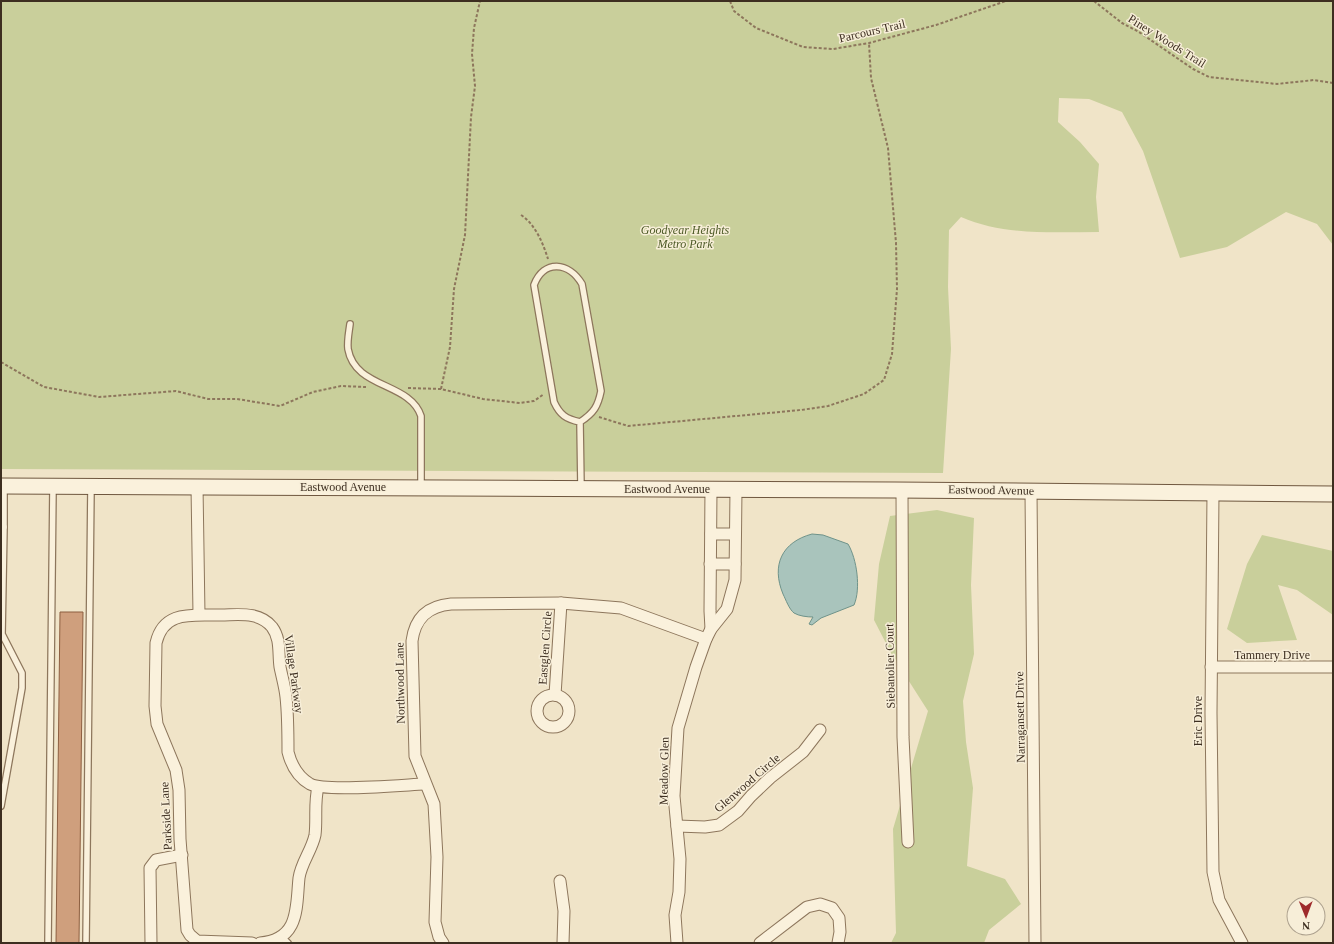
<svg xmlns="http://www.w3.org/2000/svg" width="1334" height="944" font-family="Georgia,serif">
  <rect width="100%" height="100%" fill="#f0e4c8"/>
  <g fill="#c9cf9b">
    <path d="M1,1H1333V245L1317,224L1286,212L1227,247L1180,258L1143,151L1122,112L1089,99L1059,98L1058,122L1080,142L1099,164L1096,197L1099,232C1054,232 1004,236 961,217L949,230L948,287L951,349L943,473L1,469Z"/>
    <path d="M937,510L974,518L971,585L974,654L963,701L966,742L973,788L967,866L1005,879L1021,904L989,930L984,943H891L896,933L893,829L928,711L891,653L874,620L879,564L890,516Z"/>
    <path d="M1262,535L1333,551V615L1297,590L1278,585L1297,640L1247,643L1227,629L1247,564Z"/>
  </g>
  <path fill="#a9c4bc" stroke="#6f938a" d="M812,534L823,535L848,544C857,559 861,589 854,605L821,618L812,625L809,624L813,617C807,617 799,616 794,613C789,609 786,600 783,594C771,565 782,542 812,534Z"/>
  <path fill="#cf9f7d" stroke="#8d5f41" d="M60,612H83L79,943H56Z"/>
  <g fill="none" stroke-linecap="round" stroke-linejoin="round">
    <defs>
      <g id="lane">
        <path d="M350,324C349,332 347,341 348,349C355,389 410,382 421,416V487"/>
        <path d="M580,422C566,419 560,415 554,402L534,285C544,259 569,262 582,284L601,391C598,406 594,413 580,422L581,488"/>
        <path d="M1,527H4V486"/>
        <path d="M1,806L22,688V673L2,634L4,527"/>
        <path d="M282,937L288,943"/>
        <path d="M48,943L53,487"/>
        <path d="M86,943L91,487"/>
      </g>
      <g id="street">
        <path d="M197,486L199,614"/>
        <path d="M902,490L903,737L908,842"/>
        <path d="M1031,491L1035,943"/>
        <path d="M1213,493L1211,713L1213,872L1219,900L1242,943"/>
        <path d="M711,534H735"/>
        <path d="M710,564H735"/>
        <path d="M711,629L710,611L711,489"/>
        <path d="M1211,667H1333"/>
        <circle cx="553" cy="711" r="16"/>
        <path d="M555,695L561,603"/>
        <path d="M677,826L705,827L719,825L738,811L751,796L770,778L803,752L820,730"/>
        <path d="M560,881L564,911L563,943"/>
        <path d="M151,943L150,868L156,860L182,855"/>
        <path d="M252,943L197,941L190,935L187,930L180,839L179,790L176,770L157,724L155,706L156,643C164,609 194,616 221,615C238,615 259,611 272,627C281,639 278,653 280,667C282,677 285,687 286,697C288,715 288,733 288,752C291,764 298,777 310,784C325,792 403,785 424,784"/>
        <path d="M260,943C300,940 296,907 299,878C301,863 312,850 315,835C317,819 314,803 318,787"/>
        <path d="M443,943L439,937L435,922L437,857L434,804L415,756L412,641C415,618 428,606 451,604L561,603L621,608L706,639"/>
        <path d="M677,943L675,915L679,892L680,859L674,796L678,728L696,667L706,639L711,629L727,609L735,580L736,489"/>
        <path d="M760,943L807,907L820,904L832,908L839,918L840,932L838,943"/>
      </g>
      <path id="secondary" d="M1,486L895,490L1333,494"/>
    </defs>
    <use href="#lane" stroke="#8d765c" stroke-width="8"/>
    <use href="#street" stroke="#8d765c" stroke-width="13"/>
    <use href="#secondary" stroke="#6f573f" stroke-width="17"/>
    <g stroke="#8d765c" stroke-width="2" stroke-dasharray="3 2" stroke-linecap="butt">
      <path d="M730,1L734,11L756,28L803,47L833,49L869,43L936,25L1006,1"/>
      <path d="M1094,1L1122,23L1139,32L1193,69L1209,77L1277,84L1314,80L1333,83"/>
      <path d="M521,215C535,224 543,243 548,259"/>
      <path d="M1,362L44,387L99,397L176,391L208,399H237L280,406L313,392L341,386L366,387"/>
      <path d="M408,388L441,389L483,399L520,403L534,401L544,394"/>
      <path d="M441,389L450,347L454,289L465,235L471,117L475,86L472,54L474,28L480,1"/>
      <path d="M599,417L628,426L801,410L828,406L864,394L884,380L892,354L897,289L896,243L888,148L871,78L869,43"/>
    </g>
    <use href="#lane" stroke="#faf1dc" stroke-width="5.5"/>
    <use href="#street" stroke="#faf1dc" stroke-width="11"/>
    <use href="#secondary" stroke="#faf1dc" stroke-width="15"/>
  </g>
  <g text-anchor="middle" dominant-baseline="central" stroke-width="3" stroke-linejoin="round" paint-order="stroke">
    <g font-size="12" fill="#3d2e20" stroke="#f7eed8">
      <text transform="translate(872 31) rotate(-13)">Parcours Trail</text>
      <text transform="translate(1167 41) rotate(32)">Piney Woods Trail</text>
      <text x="343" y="487">Eastwood Avenue</text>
      <text x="667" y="489">Eastwood Avenue</text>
      <text transform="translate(991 490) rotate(1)">Eastwood Avenue</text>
      <text transform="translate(545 648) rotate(-86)">Eastglen Circle</text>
      <text x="1272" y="655">Tammery Drive</text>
      <text transform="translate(890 666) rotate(-91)">Siebanolier Court</text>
      <text transform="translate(294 674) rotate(82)">Village Parkway</text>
      <text transform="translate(400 683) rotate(-91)">Northwood Lane</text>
      <text transform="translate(1020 717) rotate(-91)">Narragansett Drive</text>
      <text transform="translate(1198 721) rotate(-90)">Eric Drive</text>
      <text transform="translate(664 771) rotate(-89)">Meadow Glen</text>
      <text transform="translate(747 783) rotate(-41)">Glenwood Circle</text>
      <text transform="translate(166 816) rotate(-93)">Parkside Lane</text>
    </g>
    <g font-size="12" font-style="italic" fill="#4d5a26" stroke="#f7eed8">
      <text x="685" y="230">Goodyear Heights<tspan x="685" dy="14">Metro Park</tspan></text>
    </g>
  </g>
  <rect width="1334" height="944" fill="none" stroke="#3d2e20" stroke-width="4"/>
  <g transform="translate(1306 916) rotate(179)"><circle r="19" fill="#f7eed8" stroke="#ada18e"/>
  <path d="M0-3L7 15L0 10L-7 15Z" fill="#9e2a2b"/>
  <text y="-6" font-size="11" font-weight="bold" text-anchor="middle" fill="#3d2e20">N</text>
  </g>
</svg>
